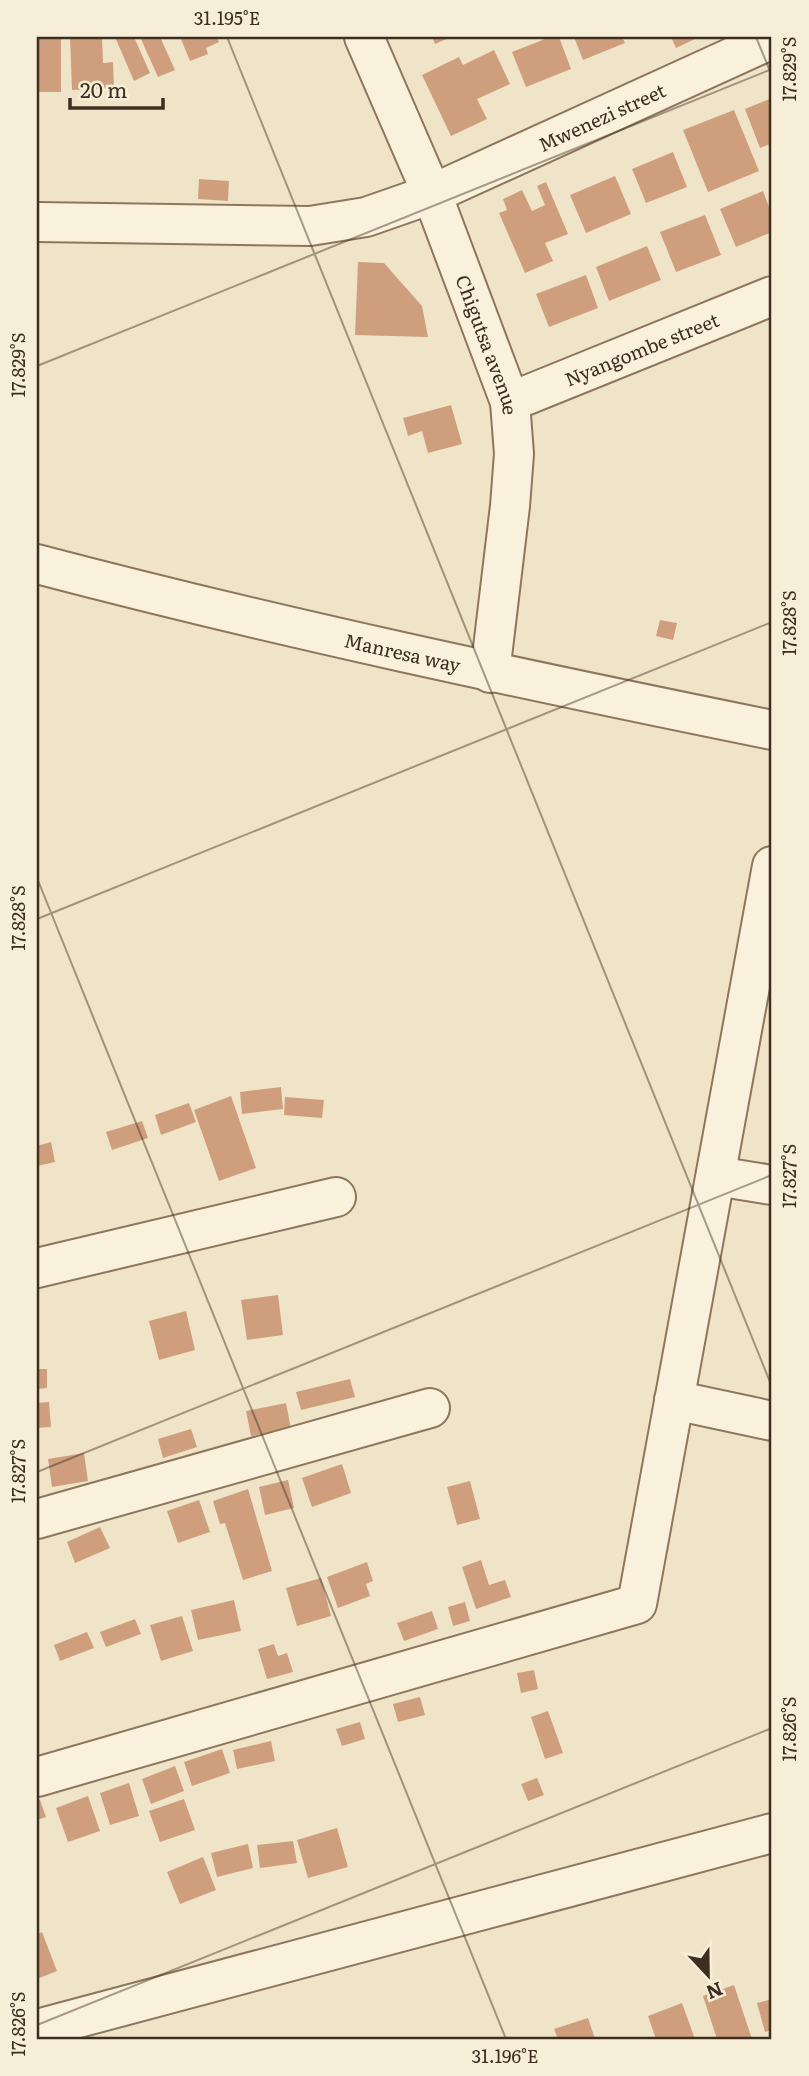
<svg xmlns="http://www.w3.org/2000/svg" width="809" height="2076" font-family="Literata,serif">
  <rect width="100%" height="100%" fill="#f0e4c8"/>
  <g fill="#cf9f7d">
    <rect x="37" y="37" width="24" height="55"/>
    <path d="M70,37H102L103,63L113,62L114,88L72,90Z"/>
    <path d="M115,37H134L150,73L134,81Z"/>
    <path d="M140,37H160L175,70L158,77Z"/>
    <path d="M180,37H217L219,42L206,48L208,54L190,61Z"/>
    <path d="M432,37H451L435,44Z"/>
    <path d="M550,37H559L571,69L526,87L512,52Z"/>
    <path d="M574,37H622L625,43L583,60Z"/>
    <path d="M671,37H693L695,39L676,48Z"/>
    <path d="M494,50L510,84L477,99L487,119L451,136L422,75L459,57L463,65Z"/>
    <path d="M772,98V143L760,148L745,109Z"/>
    <path d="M734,110L759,171L708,192L683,130Z"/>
    <path d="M673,152L687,187L646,203L632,169Z"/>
    <path d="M615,176L631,214L586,233L570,195Z"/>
    <path d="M199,179L229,181L228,201L198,199Z"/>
    <path d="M546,182L568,234L545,243L553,261L525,273L499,213L507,210L503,199L522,190L532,211L545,205L537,186Z"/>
    <path d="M763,191L772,215V232L736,247L720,209Z"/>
    <path d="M705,215L721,255L676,272L660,232Z"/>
    <path d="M647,246L661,280L609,301L596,267Z"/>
    <path d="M358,262L384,263L422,306L428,337L355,335Z"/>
    <path d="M586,275L598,308L549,327L536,294Z"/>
    <path d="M451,405L462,444L428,453L422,431L408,436L403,418Z"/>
    <path d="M660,620L677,623L673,640L656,636Z"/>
    <path d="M281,1087L283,1109L242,1114L240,1092Z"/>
    <path d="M231,1096L256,1168L219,1181L194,1110Z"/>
    <path d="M285,1097L324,1100L322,1118L284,1115Z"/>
    <path d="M189,1103L196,1122L161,1135L155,1115Z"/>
    <path d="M142,1121L148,1138L112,1150L106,1132Z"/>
    <path d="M51,1142L55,1162L37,1166V1146Z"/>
    <path d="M278,1295L283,1335L247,1340L241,1300Z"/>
    <path d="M186,1311L195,1350L159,1360L149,1321Z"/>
    <path d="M37,1369H47V1388L37,1389Z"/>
    <path d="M350,1379L355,1397L301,1410L296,1392Z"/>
    <path d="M49,1402L51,1427L37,1428V1403Z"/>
    <path d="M286,1403L291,1429L251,1436L246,1411Z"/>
    <path d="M191,1429L197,1447L163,1458L158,1439Z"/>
    <path d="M84,1453L88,1481L52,1487L48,1459Z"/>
    <path d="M342,1464L351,1493L312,1507L302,1478Z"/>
    <path d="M288,1480L294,1508L265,1515L259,1487Z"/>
    <path d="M470,1481L480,1519L457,1525L447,1487Z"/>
    <path d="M248,1489L272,1571L243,1580L225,1523L220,1524L213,1501Z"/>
    <path d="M199,1500L210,1532L178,1543L167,1511Z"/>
    <path d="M100,1527L110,1548L75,1563L67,1542Z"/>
    <path d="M481,1560L489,1585L505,1580L511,1597L476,1609L462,1567Z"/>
    <path d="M367,1562L373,1581L366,1584L370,1596L338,1608L327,1577Z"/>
    <path d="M321,1578L331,1616L297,1626L286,1588Z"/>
    <path d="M234,1600L241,1631L198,1640L191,1610Z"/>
    <path d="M465,1602L470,1621L453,1626L448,1607Z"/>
    <path d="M432,1611L438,1629L404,1641L397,1623Z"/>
    <path d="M182,1616L193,1651L161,1661L150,1625Z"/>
    <path d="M135,1619L141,1634L106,1647L100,1632Z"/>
    <path d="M87,1632L94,1648L60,1661L54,1645Z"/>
    <path d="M274,1644L278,1656L287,1653L293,1672L267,1679L258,1649Z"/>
    <path d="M534,1670L538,1689L521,1693L517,1673Z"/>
    <path d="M420,1697L425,1715L398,1722L393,1704Z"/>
    <path d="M548,1711L563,1753L545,1759L531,1717Z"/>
    <path d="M360,1722L365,1739L342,1746L336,1729Z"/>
    <path d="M271,1741L275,1761L237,1769L233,1750Z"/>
    <path d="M222,1749L230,1773L192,1786L184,1762Z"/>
    <path d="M175,1766L184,1791L151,1804L142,1779Z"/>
    <path d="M537,1778L544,1795L528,1801L521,1784Z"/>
    <path d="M129,1783L139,1816L110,1825L100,1793Z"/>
    <path d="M88,1796L100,1831L68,1842L56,1808Z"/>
    <path d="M184,1799L195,1830L160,1842L149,1811Z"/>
    <path d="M40,1800L46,1817L37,1820V1801Z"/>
    <path d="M337,1828L348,1867L308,1878L297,1840Z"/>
    <path d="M293,1841L297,1863L260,1868L257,1845Z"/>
    <path d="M248,1844L253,1868L217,1877L211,1853Z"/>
    <path d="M203,1857L216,1890L180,1904L167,1872Z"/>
    <path d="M42,1932L57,1971L37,1979V1934Z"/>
    <path d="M734,1985L752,2039H717L703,1996Z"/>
    <path d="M772,1999V2030L765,2032L757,2003Z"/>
    <path d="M682,2003L695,2039H656L648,2016Z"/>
    <path d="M588,2018L595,2039H558L554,2029Z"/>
  </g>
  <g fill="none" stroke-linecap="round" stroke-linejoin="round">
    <defs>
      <g id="minor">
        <path id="s1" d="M364,37L432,194L510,402L514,454L510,506L490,673"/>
        <path id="s2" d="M37,222L310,226L366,217L432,194L772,39"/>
        <path id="s3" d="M510,402L772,296"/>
        <path id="s4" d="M37,564C280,628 526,680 772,730"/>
        <path d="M716,1176L772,1185"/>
        <path d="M37,1268L336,1197"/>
        <path d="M674,1400L772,1421"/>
        <path d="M37,1519L430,1408"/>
        <path d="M37,1777L637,1604L772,866"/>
        <path d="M37,2029L772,1833"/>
      </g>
    </defs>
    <use href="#minor" stroke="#8d765c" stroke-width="42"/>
    <use href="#minor" stroke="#faf1dc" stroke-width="38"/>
  </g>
  <path fill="none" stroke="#3d2e20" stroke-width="2" stroke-opacity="0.45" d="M227,37L772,1387M756,37L772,76M37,366L772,69M37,878L506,2039M37,919L772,622M37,1472L772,1175M37,2025L772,1728"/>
  <g text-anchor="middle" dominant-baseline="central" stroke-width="5" stroke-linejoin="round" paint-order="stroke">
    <g font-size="19" fill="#3d2e20" stroke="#f7eed8">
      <text stroke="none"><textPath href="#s2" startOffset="586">Mwenezi street</textPath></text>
      <text stroke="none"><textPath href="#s1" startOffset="332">Chigutsa avenue</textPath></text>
      <text stroke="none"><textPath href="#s3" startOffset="142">Nyangombe street</textPath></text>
      <text stroke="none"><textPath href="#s4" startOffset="376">Manresa way</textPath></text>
    </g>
  </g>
  <rect width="809" height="2076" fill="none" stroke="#f7eed8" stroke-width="77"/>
  <g transform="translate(708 1975) rotate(158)" stroke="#f7eed8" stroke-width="5" paint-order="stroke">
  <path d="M0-5L12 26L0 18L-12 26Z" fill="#3d2e20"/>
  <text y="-10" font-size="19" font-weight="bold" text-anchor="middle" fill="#3d2e20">N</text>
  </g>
  <path d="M70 98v10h93v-10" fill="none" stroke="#3d2e20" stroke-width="3.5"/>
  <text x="80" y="98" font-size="21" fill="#3d2e20" stroke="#f7eed8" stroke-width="5" paint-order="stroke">20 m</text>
  <rect x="38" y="38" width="732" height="2000" fill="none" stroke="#3d2e20" stroke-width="2.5"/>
  <g font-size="18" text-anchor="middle" fill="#3d2e20">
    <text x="227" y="25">31.195°E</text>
    <text transform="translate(790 69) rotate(-90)" y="6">17.829°S</text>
    <text transform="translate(19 365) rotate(-90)" y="6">17.829°S</text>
    <text transform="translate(790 623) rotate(-90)" y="6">17.828°S</text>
    <text transform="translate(19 918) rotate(-90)" y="6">17.828°S</text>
    <text transform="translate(790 1176) rotate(-90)" y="6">17.827°S</text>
    <text transform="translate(19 1471) rotate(-90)" y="6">17.827°S</text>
    <text transform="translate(790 1729) rotate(-90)" y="6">17.826°S</text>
    <text transform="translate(19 2024) rotate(-90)" y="6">17.826°S</text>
    <text x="505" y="2063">31.196°E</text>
  </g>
</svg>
